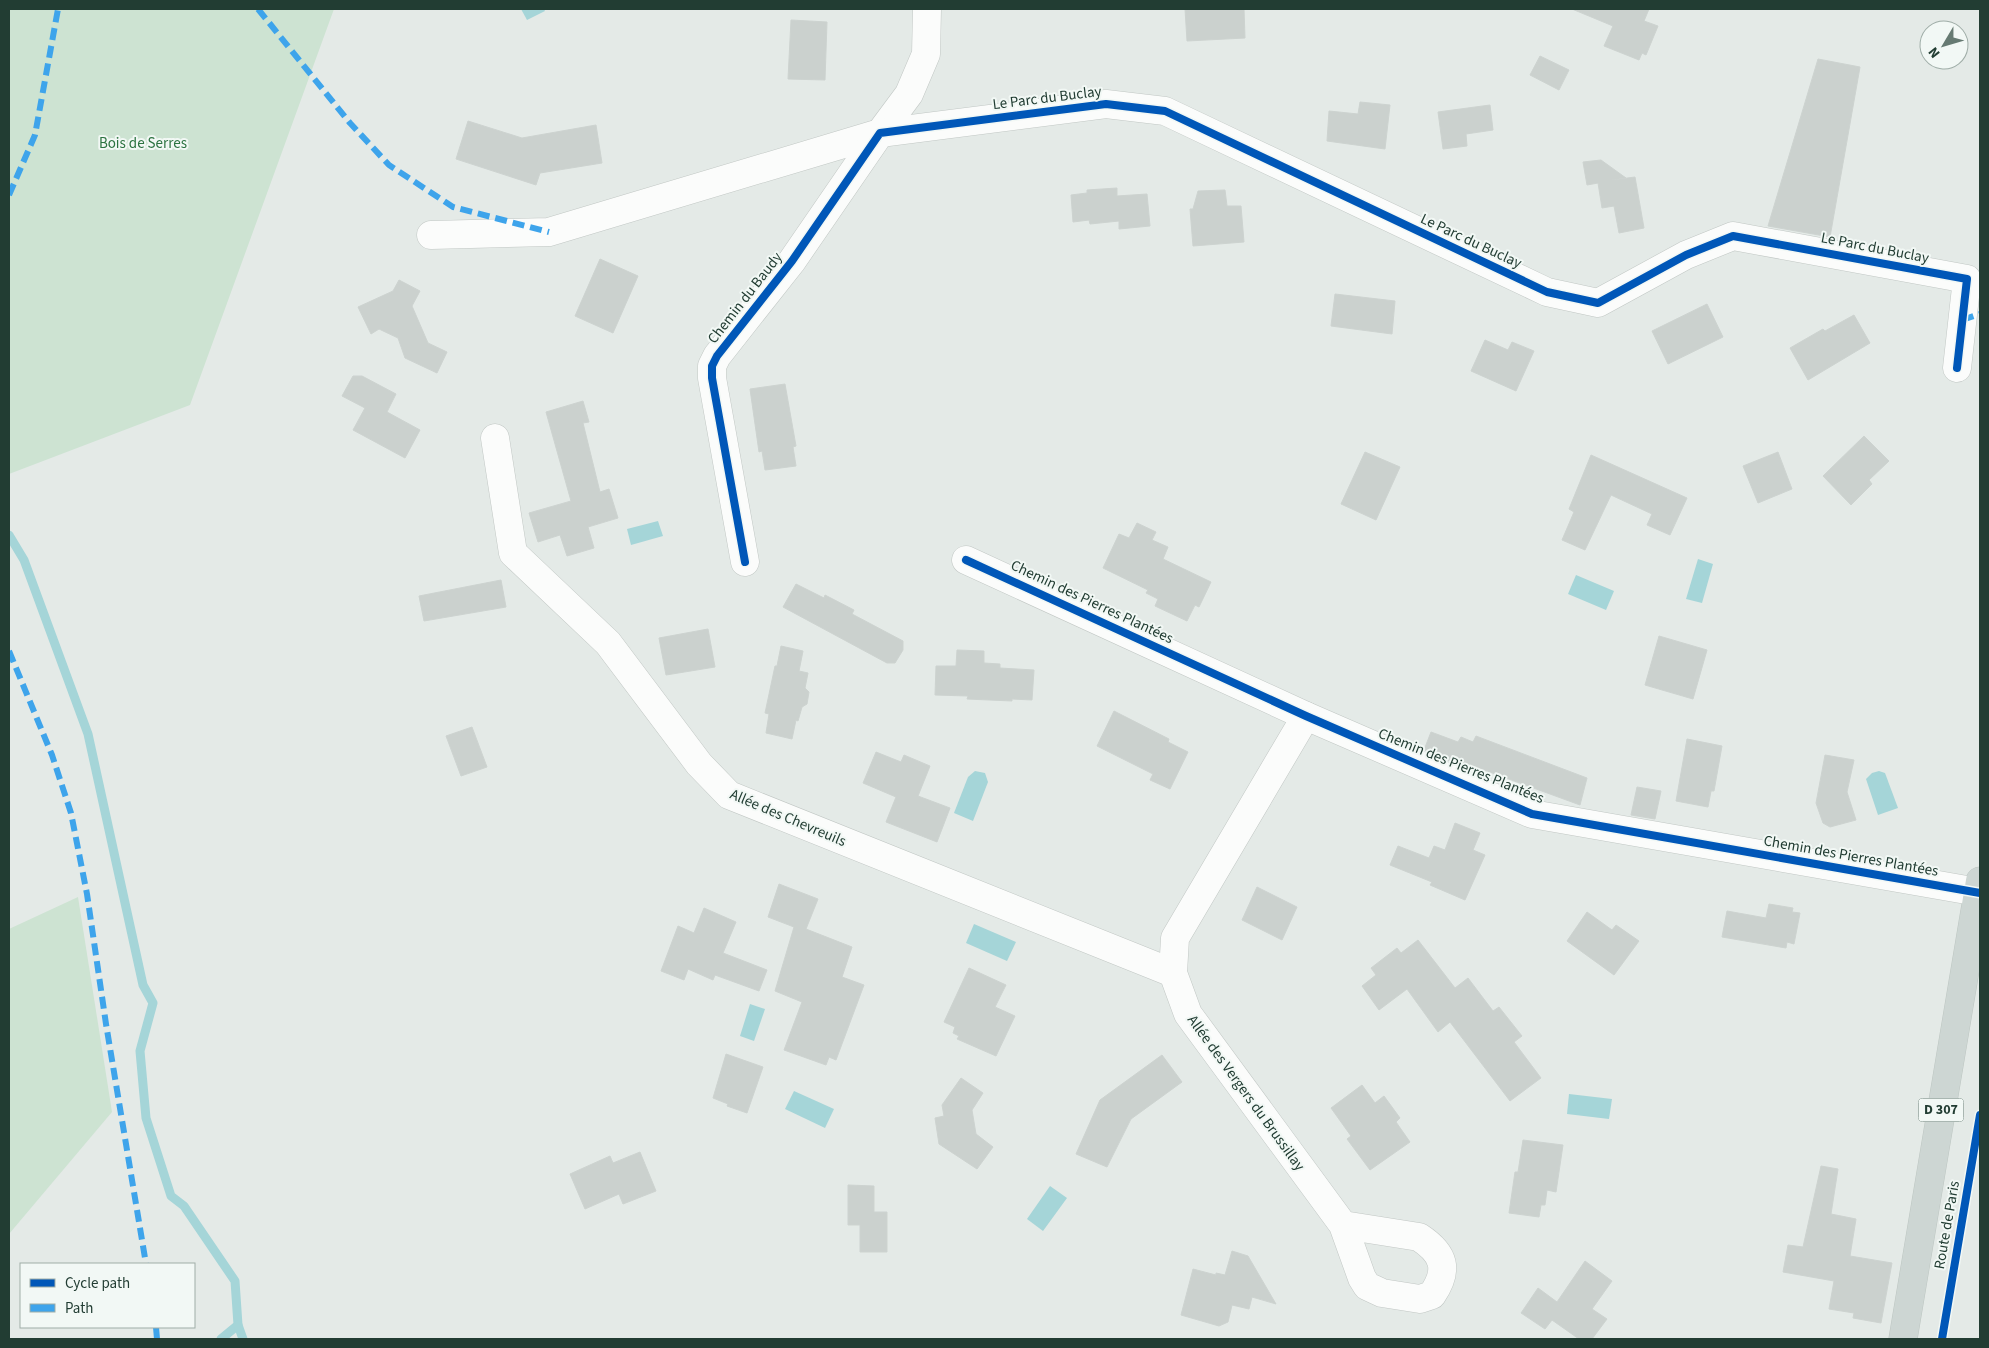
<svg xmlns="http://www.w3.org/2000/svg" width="1989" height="1348" font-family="'Source Sans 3',sans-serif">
  <rect width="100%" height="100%" fill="#e4eae7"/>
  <g fill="#cde3d2">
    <path d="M9,9H334L190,405L9,474Z"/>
    <path d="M78,897L112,1112L9,1234V929Z"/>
  </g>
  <g fill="#a5d5d8">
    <path d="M521,9H544L545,11L527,20Z"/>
    <path d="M658,521L663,536L631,545L627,529Z"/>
    <path d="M1698,559L1713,564L1702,603L1686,599Z"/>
    <path d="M1576,575L1614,591L1606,610L1568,594Z"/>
    <path d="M975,771L985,773L988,782L973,821L954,813L968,777Z"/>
    <path d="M1879,771L1885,773L1898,808L1878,815L1866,779L1872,773Z"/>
    <path d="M974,924L1016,942L1007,961L966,943Z"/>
    <path d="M750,1004L765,1009L754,1041L740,1036Z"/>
    <path d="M794,1091L834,1109L825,1128L785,1109Z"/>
    <path d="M1569,1094L1612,1099L1609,1119L1567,1114Z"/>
    <path d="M1050,1186L1067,1198L1043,1231L1027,1219Z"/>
  </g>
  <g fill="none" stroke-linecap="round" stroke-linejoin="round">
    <g stroke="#a5d5d8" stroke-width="9">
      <path d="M9,535L24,560L88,734L143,985L153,1003L140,1051L146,1118L171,1196L184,1206L235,1281L238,1325L221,1339"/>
      <path d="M238,1325L243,1339"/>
    </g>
  </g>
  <g fill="#cbd1ce" stroke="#cdd3d0">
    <path d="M1185,9H1244L1245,38L1187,41Z"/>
    <path d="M1572,9H1649L1644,21L1658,26L1646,55L1642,53L1639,60L1604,46L1613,26Z"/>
    <path d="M791,20L827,22L825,80L788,79Z"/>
    <path d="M1540,56L1569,70L1559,90L1530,75Z"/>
    <path d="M1818,59L1860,67L1830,237L1768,226Z"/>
    <path d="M1360,102L1390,105L1385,149L1327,141L1329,111L1358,114Z"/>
    <path d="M1490,105L1493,130L1466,134L1467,146L1443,149L1438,112Z"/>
    <path d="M468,121L522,138L596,125L602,163L540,173L536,185L456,159Z"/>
    <path d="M1601,160L1626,178L1612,180L1635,177L1644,228L1619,233L1614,206L1602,208L1598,183L1587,185L1583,162Z"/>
    <path d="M1117,188V196L1147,194L1150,226L1119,229V221L1090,224L1089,220L1073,222L1071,195L1087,193V190Z"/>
    <path d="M1225,190L1227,206H1241L1244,242L1193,246L1190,209H1193L1198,191Z"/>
    <path d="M600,259L638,276L613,333L575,316Z"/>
    <path d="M399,280L420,291L412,306L428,343L447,352L437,373L405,358L398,338L379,329L371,334L358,307L393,291Z"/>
    <path d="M1335,294L1395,301L1392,334L1331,326Z"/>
    <path d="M1707,304L1723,337L1668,364L1652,331Z"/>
    <path d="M1854,315L1870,343L1808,380L1790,348L1823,329L1825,331Z"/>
    <path d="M1485,340L1508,350L1512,342L1534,351L1516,391L1471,371Z"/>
    <path d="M353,376H362L396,394L387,412L420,430L405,458L353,430L365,408L342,396Z"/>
    <path d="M785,384L796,446L793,447L796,466L765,470L762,451L759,452L750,389Z"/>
    <path d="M583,401L589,422L583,423L600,492L609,489L618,518L588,527L594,548L567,556L560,535L538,542L529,513L571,501L546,412Z"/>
    <path d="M1864,436L1889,461L1869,480L1872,484L1851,505L1823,476Z"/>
    <path d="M1365,452L1400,467L1376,520L1341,504Z"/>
    <path d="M1778,452L1792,489L1758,503L1743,466Z"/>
    <path d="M1591,455L1687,498L1670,535L1647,525L1652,514L1611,495L1585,550L1562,540L1574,512L1569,509Z"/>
    <path d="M1137,523L1156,532L1152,540L1168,547L1163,559L1211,582L1199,607L1195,605L1187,621L1155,606L1158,599L1146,593L1148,590L1103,568L1119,534L1129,538Z"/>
    <path d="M501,580L506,607L424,621L419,596Z"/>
    <path d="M796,584L824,598L825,595L854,610L852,614L903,641V650L895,663H887L783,607Z"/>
    <path d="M708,629L715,667L666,675L659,638Z"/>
    <path d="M1659,636L1707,650L1693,699L1645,685Z"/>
    <path d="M781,646L803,651L799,671L808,673L805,688L809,692L807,704L802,707L798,721L796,720L792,739L766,733L769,714L765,713L775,666H777Z"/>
    <path d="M957,650L984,651V663L1000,664V668L1034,670L1032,700L1012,699V701L967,699L968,696L935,695L936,666H956Z"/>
    <path d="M1114,711L1169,739L1168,742L1188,752L1170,789L1150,780L1153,774L1097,746Z"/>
    <path d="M472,727L487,767L461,776L446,736Z"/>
    <path d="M1431,732L1458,742L1461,737L1473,742L1476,736L1587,778L1580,805L1465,763L1463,767L1424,750Z"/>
    <path d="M1687,739L1722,746L1714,791H1711L1708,807L1676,801Z"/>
    <path d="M876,752L901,762L904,755L930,766L918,796L950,808L937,842L886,822L896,797L863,783Z"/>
    <path d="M1825,755L1854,760L1847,792L1856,820L1830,827L1823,823L1816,803Z"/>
    <path d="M1637,787L1661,791L1655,819L1631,815Z"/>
    <path d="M1455,823L1480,833L1473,850L1485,855L1465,900L1430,885L1432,882L1390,865L1398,846L1429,858L1434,846L1445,850Z"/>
    <path d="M779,884L818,899L806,929L852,947L842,977L864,985L836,1060L829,1057L826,1065L784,1050L802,1002L775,991L794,927L768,917Z"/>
    <path d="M1257,887L1297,907L1282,940L1242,920Z"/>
    <path d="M1769,904L1793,908L1792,912L1800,913L1794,944L1787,942L1786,948L1722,937L1727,911L1766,918Z"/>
    <path d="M704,908L736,922L723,953L767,970L759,991L715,975L713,980L688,969L684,980L661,971L678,926L694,933Z"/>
    <path d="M1587,912L1612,930L1616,925L1639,941L1614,975L1567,941Z"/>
    <path d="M1418,940L1455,988L1468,978L1493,1011L1499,1007L1522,1036L1514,1042L1541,1078L1510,1101L1450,1022L1438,1032L1407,989L1379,1010L1362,986L1376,975L1371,968L1397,948L1401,953Z"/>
    <path d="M969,968L1006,985L995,1007L1015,1016L996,1056L957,1039L959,1036L953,1033L955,1027L944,1022Z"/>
    <path d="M726,1054L763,1067L747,1113L727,1106L728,1104L713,1098Z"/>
    <path d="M1162,1055L1182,1082L1131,1119L1107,1167L1076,1154L1100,1100Z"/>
    <path d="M961,1078L983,1093L972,1110L976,1134L993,1147L977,1169L939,1144L935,1118L944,1116L942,1105Z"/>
    <path d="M1362,1085L1375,1103L1384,1096L1400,1118L1396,1122L1410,1142L1370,1170L1347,1139L1351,1136L1331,1108Z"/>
    <path d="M1523,1140L1563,1145L1556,1192L1547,1190L1545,1205H1541L1539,1217L1509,1213L1515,1172H1518Z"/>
    <path d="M640,1152L656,1191L623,1204L619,1194L585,1209L570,1174L610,1156L613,1163Z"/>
    <path d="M1821,1166L1838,1169L1831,1214L1856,1219L1850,1256L1892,1263L1881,1323L1853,1318L1854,1313L1829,1309L1834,1281L1783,1272L1788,1245L1803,1247Z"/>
    <path d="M848,1185L874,1186V1212H887V1252H860V1225H848Z"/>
    <path d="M1232,1251L1248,1256L1276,1304L1252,1297L1249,1309L1232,1305L1228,1322L1219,1326L1181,1315L1193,1269L1216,1275V1273L1225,1275Z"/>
    <path d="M1585,1261L1612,1281L1592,1309L1607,1319L1592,1339H1579L1552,1320L1545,1329L1521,1313L1538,1288L1557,1302Z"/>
  </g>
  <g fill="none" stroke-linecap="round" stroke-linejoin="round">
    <defs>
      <g id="minor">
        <path d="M431,235L549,232L880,133L909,94L926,54L927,9"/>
        <path d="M495,438L513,553L608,643L699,764L729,795L1173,973"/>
        <path d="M966,560L1306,716L1532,814L1978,892"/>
        <path d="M745,562L712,378V366L717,356L792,261L880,133L1106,104L1165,111L1547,292L1598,303L1686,255L1733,236L1967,279L1957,368"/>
        <path d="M1306,716L1175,938L1173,973L1188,1014L1343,1225L1362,1278L1367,1286L1382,1293L1420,1299L1432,1295C1449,1270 1445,1254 1419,1237L1343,1225"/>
      </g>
      <path id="primary" d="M1903,1339L1980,881"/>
    </defs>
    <use href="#minor" stroke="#c1c7c4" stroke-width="29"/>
    <use href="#primary" stroke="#bdc6c2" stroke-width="29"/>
    <use href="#minor" stroke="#fbfcfb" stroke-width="28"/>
    <use href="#primary" stroke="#cdd6d3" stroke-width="28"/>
    <g stroke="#3ea4eb" stroke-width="6" stroke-dasharray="12 6" stroke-linecap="butt">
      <path d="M258,9L350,123L389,165L453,207L549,232"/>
      <path d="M9,195L35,135L58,9"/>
      <path d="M1962,320L1980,314"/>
      <path d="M9,651L52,755L71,813L87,894L106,1024L146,1264"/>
      <path d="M156,1327L157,1339"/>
    </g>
    <defs>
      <g id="cycleway">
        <path d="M966,560L1306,716L1532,814L1980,893"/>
        <path d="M745,562L712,378V366L717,356L792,261L880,133L1106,104L1165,111L1547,292L1598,303L1686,255L1733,236L1967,279L1957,368"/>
        <path d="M1942,1339L1980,1115"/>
      </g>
    </defs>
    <use href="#cycleway" stroke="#f2f8f5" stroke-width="11"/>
    <use href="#cycleway" stroke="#0057b8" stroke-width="8"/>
  </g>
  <g text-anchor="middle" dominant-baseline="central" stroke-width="4" stroke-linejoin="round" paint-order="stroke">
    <rect fill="#f2f8f5" stroke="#60756d" stroke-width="1" x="1918.5" y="1098.5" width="45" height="23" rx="4"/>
    <g font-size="14" font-weight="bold" fill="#223d33">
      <text x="1941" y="1110">D 307</text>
    </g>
    <g font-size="15" fill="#223d33" stroke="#f2f8f5">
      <text transform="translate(1047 98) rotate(-7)">Le Parc du Buclay</text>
      <text transform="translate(1471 241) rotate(25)">Le Parc du Buclay</text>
      <text transform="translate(1875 248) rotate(11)">Le Parc du Buclay</text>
      <text transform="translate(745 298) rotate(-52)">Chemin du Baudy</text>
      <text transform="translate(1092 602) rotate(25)">Chemin des Pierres Plantées</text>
      <text transform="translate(1461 766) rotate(22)">Chemin des Pierres Plantées</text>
      <text transform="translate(788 818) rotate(23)">Allée des Chevreuils</text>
      <text transform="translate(1851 856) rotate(10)">Chemin des Pierres Plantées</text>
      <text transform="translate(1246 1093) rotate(54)">Allée des Vergers du Brussillay</text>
      <text transform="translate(1947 1225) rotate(-80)">Route de Paris</text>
    </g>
    <g font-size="15" fill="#2c7341" stroke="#f2f8f5">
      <text x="143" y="143">Bois de Serres</text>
    </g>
  </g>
  <rect width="1989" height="1348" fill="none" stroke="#223d33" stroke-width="20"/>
  <rect x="20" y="1263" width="175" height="65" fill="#f2f8f5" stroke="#9fada7"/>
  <rect x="30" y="1279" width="25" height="8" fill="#0057b8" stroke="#9fada7"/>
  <text x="65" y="1288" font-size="15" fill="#223d33">Cycle path</text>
  <rect x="30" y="1304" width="25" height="8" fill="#3ea4eb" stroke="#9fada7"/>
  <text x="65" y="1313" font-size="15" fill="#223d33">Path</text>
  <g transform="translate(1944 45) rotate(232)"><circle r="24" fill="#f2f8f5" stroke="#9fada7"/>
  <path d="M0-4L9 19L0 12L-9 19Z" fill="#667a72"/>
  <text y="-8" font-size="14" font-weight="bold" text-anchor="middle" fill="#223d33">N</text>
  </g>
</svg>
